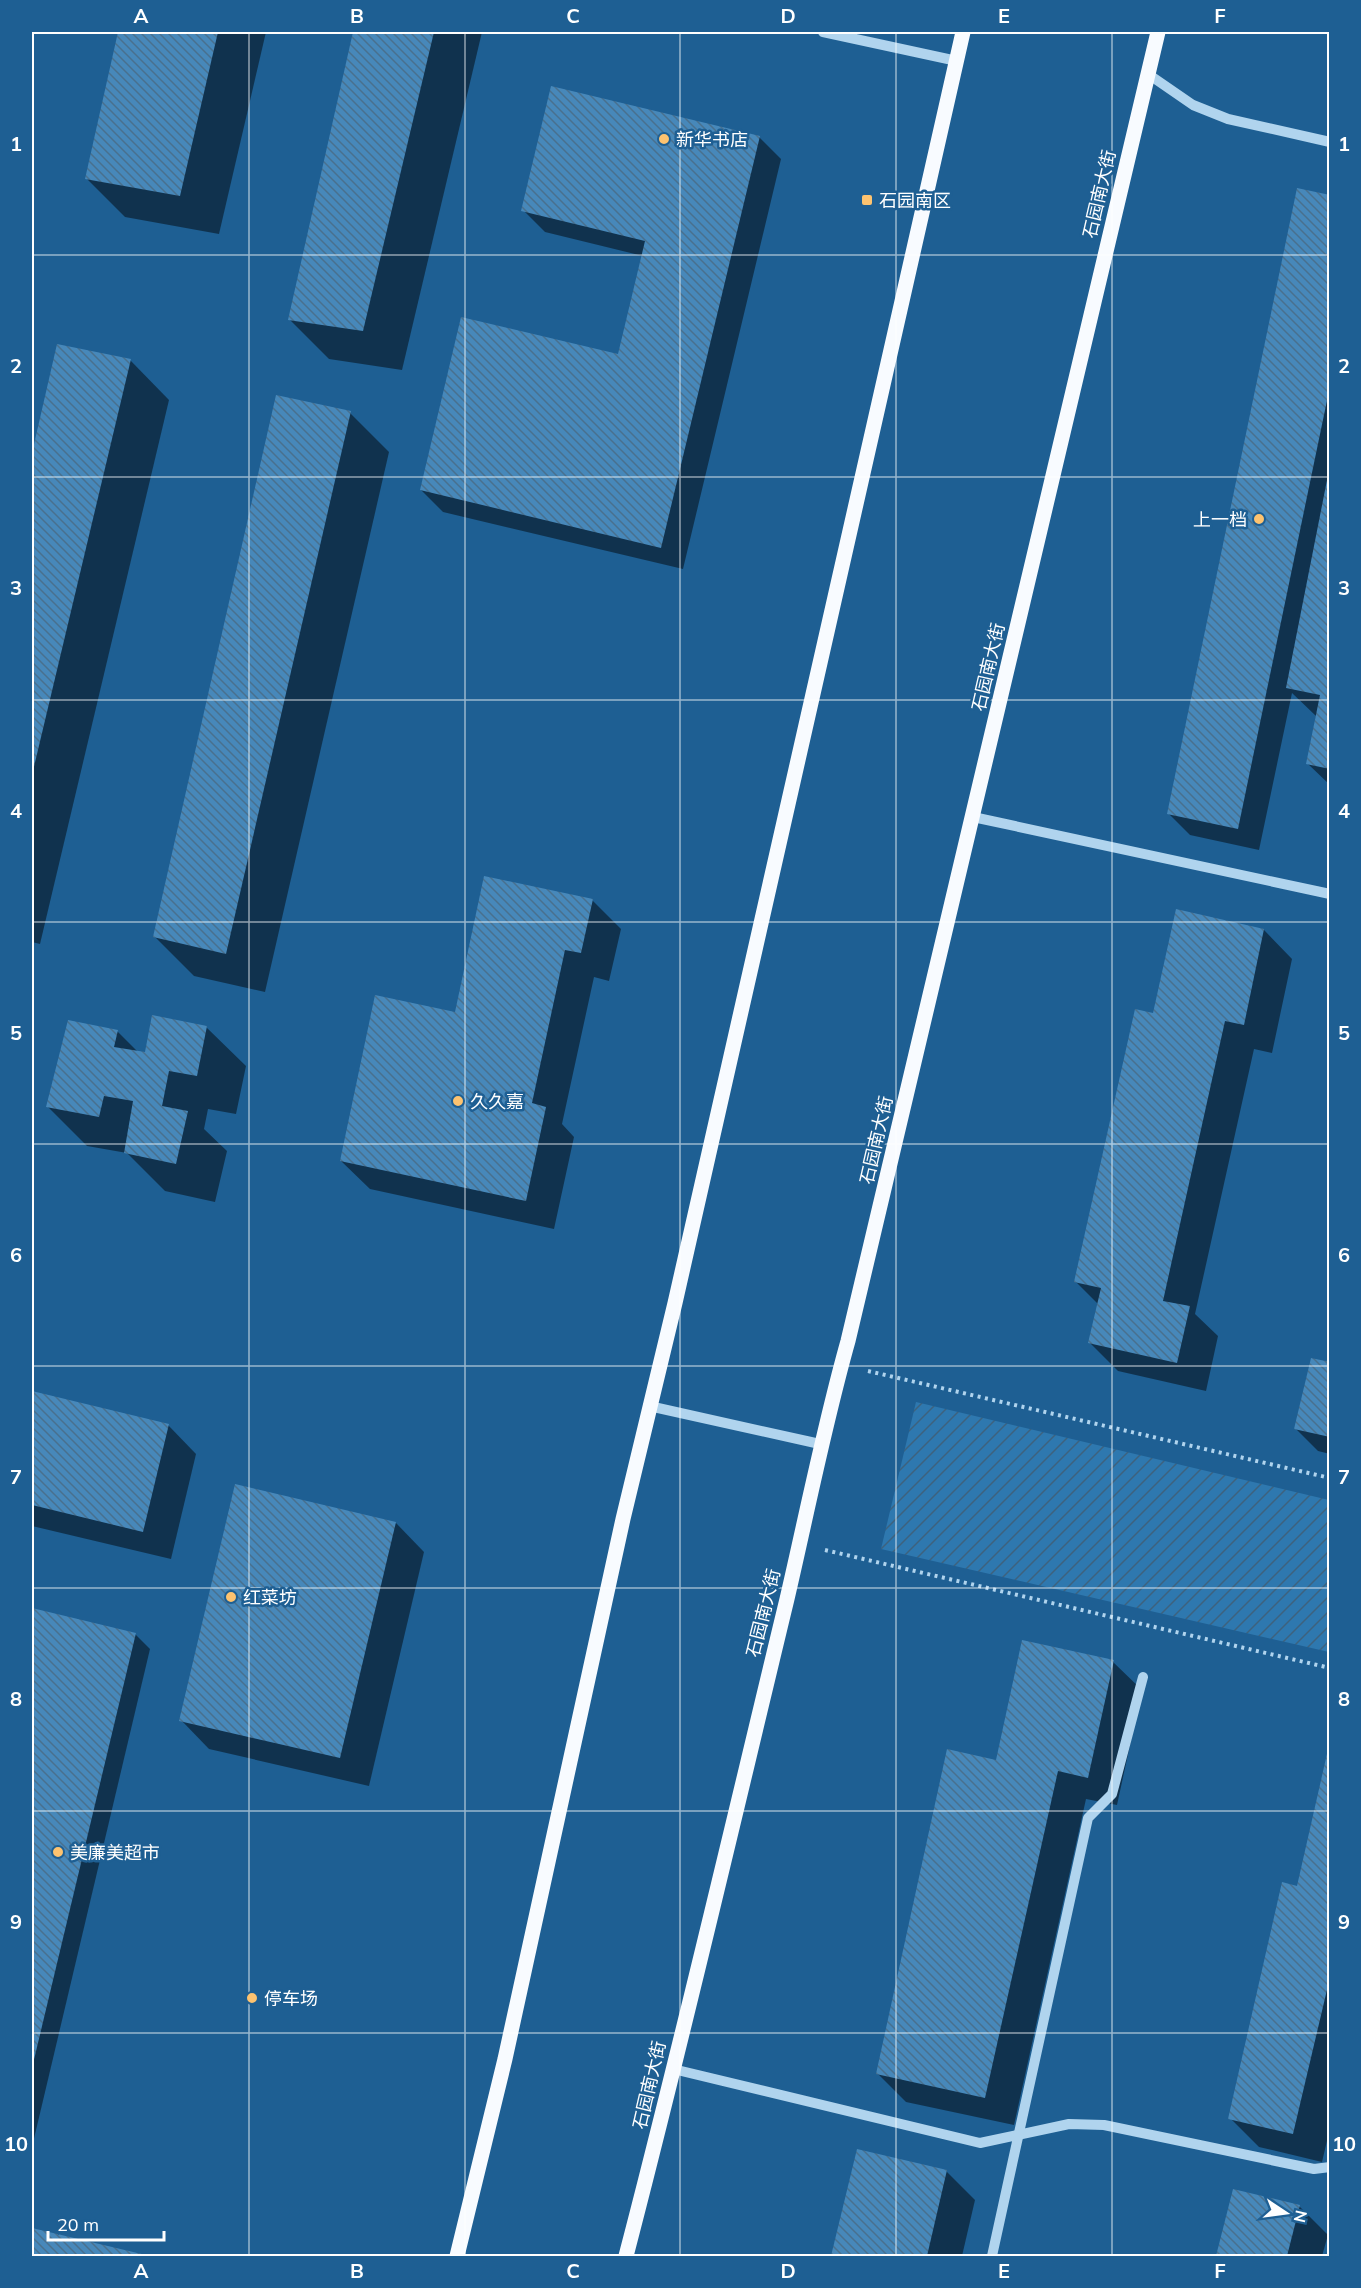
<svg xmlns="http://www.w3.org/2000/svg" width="1361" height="2288" font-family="Mulish,'Noto Sans SC',sans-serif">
  <defs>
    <pattern id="garden-furrows" width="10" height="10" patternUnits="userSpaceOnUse" patternTransform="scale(1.5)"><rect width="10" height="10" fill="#2e78af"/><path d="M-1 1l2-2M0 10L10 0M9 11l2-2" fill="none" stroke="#3d627e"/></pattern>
    <pattern id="building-back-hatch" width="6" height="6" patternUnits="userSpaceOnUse" patternTransform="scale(1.5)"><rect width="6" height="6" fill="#4788ba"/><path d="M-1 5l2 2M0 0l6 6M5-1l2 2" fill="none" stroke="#49708e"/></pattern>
  </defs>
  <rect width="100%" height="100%" fill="#1e5f93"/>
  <path fill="url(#garden-furrows)" d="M916,1402L1329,1500V1652L881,1549Z"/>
  <g fill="#0007">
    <path d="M119,32H266L219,234L125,217L86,178Z"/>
    <path d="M355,32H482L402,370L329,359L290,320Z"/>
    <path d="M759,137L781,159L683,569L443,512L421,490L619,356L643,256L545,232L523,210Z"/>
    <path d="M1330,196V785L1308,764L1316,716L1292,693L1259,850L1190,835L1168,813Z"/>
    <path d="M58,346L130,360L169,400L40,944L32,942V459Z"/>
    <path d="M350,413L389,452L265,992L194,976L155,937Z"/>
    <path d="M592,900L621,929L609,981L594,977L562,1124L574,1137L554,1229L370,1189L341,1161L456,1014Z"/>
    <path d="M1264,930L1292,959L1272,1053L1254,1049L1195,1314L1218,1336L1206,1391L1118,1371L1090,1343L1098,1304L1076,1282Z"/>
    <path d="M206,1027L246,1066L236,1114L208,1109L204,1129L227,1151L215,1202L165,1191L127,1153L87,1146L48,1107L117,1031L138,1052L146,1054Z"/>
    <path d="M1330,1364V1454L1318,1451L1296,1429Z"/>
    <path d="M32,1393L168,1425L196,1454L171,1559L32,1526Z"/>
    <path d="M396,1523L424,1552L369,1786L209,1749L181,1720Z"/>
    <path d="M32,1610L135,1634L150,1649L32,2147Z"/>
    <path d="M1113,1662L1142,1690L1117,1805L1086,1799L1014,2125L906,2102L877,2073L997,1762Z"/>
    <path d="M1330,1748V2128L1322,2162L1259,2147L1230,2118L1298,1888Z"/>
    <path d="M858,2150L946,2171L975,2200L962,2256H833Z"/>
    <path d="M1234,2191L1299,2206L1328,2235L1322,2256H1218Z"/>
    <path d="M32,2229L147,2256H32Z"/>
  </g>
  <g fill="url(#building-back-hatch)">
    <path d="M118,32H218L180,196L85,179Z"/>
    <path d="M353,32H434L363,331L288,320Z"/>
    <path d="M551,86L760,136L661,548L420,490L461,317L618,354L645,241L521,211Z"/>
    <path d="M1297,188L1330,195V386L1238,829L1167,814Z"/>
    <path d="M57,344L131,359L32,775V453Z"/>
    <path d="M276,395L351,411L226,954L153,937Z"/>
    <path d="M1328,475H1330V769L1306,764L1320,695L1286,688Z"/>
    <path d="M484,876L593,899L581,953L565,950L532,1103L546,1107L526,1201L340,1161L375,995L455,1012Z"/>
    <path d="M1176,909L1264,929L1244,1025L1225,1021L1163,1301L1190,1306L1177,1363L1088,1343L1101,1288L1074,1282L1135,1009L1153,1013Z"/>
    <path d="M152,1015L207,1026L197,1076L169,1071L162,1106L188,1111L176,1164L124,1153L133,1101L104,1096L99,1117L46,1107L68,1020L118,1030L114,1047L145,1052Z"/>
    <path d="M1311,1358L1330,1362V1437L1294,1429Z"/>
    <path d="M32,1391L169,1424L143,1532L32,1505Z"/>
    <path d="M235,1484L396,1522L340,1758L179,1721Z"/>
    <path d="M32,1608L136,1633L32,2068Z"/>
    <path d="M1022,1640L1114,1660L1088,1778L1058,1771L985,2098L876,2074L947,1749L996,1760Z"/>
    <path d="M1329,1745L1330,1977L1293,2134L1228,2119L1282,1882L1297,1886Z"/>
    <path d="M857,2149L947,2170L927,2256H831Z"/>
    <path d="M1233,2189L1300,2205L1287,2256H1216Z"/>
    <path d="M32,2228L150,2256H32Z"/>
  </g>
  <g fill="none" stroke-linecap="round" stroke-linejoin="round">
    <g stroke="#b0d4ee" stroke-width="4" stroke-dasharray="3 4.5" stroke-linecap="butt">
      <path d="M868,1371L1330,1478"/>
      <path d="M825,1550L1330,1668"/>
    </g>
    <g stroke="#b0d4ee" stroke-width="10">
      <path d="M823,32L957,61"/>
      <path d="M1148,74L1193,105L1228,119L1330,142"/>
      <path d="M973,817L1330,894"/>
      <path d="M649,1406L820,1444"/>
      <path d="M673,2069L980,2143L1069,2124L1104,2125L1314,2169L1330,2167"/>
      <path d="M992,2256L1088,1818L1112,1794L1143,1677"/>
    </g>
    <g stroke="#f8fbff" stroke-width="15">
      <path d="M457,2256L505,2059L623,1519L675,1303L963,32"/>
      <path d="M626,2256C683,2038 734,1818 787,1599C807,1513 824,1426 848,1341L1158,32"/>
    </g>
  </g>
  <path fill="none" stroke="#fff" stroke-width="1.5" stroke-opacity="0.55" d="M249,32V2256M465,32V2256M680,32V2256M896,32V2256M1112,32V2256M32,255H1330M32,477H1330M32,700H1330M32,922H1330M32,1144H1330M32,1366H1330M32,1588H1330M32,1811H1330M32,2033H1330"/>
  <g fill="#fdc370" stroke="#1e5f93" stroke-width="2">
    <circle cx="664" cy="139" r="6"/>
    <rect x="861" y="194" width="12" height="12" rx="3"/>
    <circle cx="1259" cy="519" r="6"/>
    <circle cx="458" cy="1101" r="6"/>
    <circle cx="231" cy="1597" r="6"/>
    <circle cx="58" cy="1852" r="6"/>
    <circle cx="252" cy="1998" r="6"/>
  </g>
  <g text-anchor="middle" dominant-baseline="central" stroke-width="5" stroke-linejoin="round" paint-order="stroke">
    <g font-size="18" fill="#fff" stroke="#1e5f93" text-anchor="start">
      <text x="676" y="139">新华书店</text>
      <text x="879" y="200">石园南区</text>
      <text x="1247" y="519" text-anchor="end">上一档</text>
      <text x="470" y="1101">久久嘉</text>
      <text x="243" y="1597">红菜坊</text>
      <text x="70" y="1852">美廉美超市</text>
      <text x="264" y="1998">停车场</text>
    </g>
    <g font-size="18" fill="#fff" stroke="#1e5f93">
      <text transform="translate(1099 194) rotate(-77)">石园南大街</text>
      <text transform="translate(988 667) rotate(-77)">石园南大街</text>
      <text transform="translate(876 1140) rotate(-77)">石园南大街</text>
      <text transform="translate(763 1613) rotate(-76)">石园南大街</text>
      <text transform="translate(649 2085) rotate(-77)">石园南大街</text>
    </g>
  </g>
  <rect width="1361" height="2288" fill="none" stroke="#1e5f93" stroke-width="66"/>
  <g transform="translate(1286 2213) rotate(103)" stroke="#1e5f93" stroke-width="4.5" paint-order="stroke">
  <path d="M0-4.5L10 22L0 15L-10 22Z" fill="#ffffff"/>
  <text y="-9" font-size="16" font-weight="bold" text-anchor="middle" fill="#ffffff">N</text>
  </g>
  <path d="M48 2231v9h116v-9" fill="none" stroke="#ffffff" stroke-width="3"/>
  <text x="57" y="2231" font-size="18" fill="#ffffff" stroke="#1e5f93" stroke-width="4.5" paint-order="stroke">20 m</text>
  <rect x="33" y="33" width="1295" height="2222" fill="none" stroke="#fff" stroke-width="2"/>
  <g font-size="20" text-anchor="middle" font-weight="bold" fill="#fff">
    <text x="141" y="23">A</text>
    <text x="357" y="23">B</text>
    <text x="573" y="23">C</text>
    <text x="788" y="23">D</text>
    <text x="1004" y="23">E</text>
    <text x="1220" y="23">F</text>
    <text x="16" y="151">1</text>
    <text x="1344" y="151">1</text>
    <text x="16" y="373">2</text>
    <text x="1344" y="373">2</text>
    <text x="16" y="595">3</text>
    <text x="1344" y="595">3</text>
    <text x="16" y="818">4</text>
    <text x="1344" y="818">4</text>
    <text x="16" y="1040">5</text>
    <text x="1344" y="1040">5</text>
    <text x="16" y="1262">6</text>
    <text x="1344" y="1262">6</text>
    <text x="16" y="1484">7</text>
    <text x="1344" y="1484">7</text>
    <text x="16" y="1706">8</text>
    <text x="1344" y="1706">8</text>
    <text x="16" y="1929">9</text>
    <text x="1344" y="1929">9</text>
    <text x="16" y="2151">10</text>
    <text x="1344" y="2151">10</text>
    <text x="141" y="2278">A</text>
    <text x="357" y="2278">B</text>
    <text x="573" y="2278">C</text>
    <text x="788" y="2278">D</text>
    <text x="1004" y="2278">E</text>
    <text x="1220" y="2278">F</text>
  </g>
</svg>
